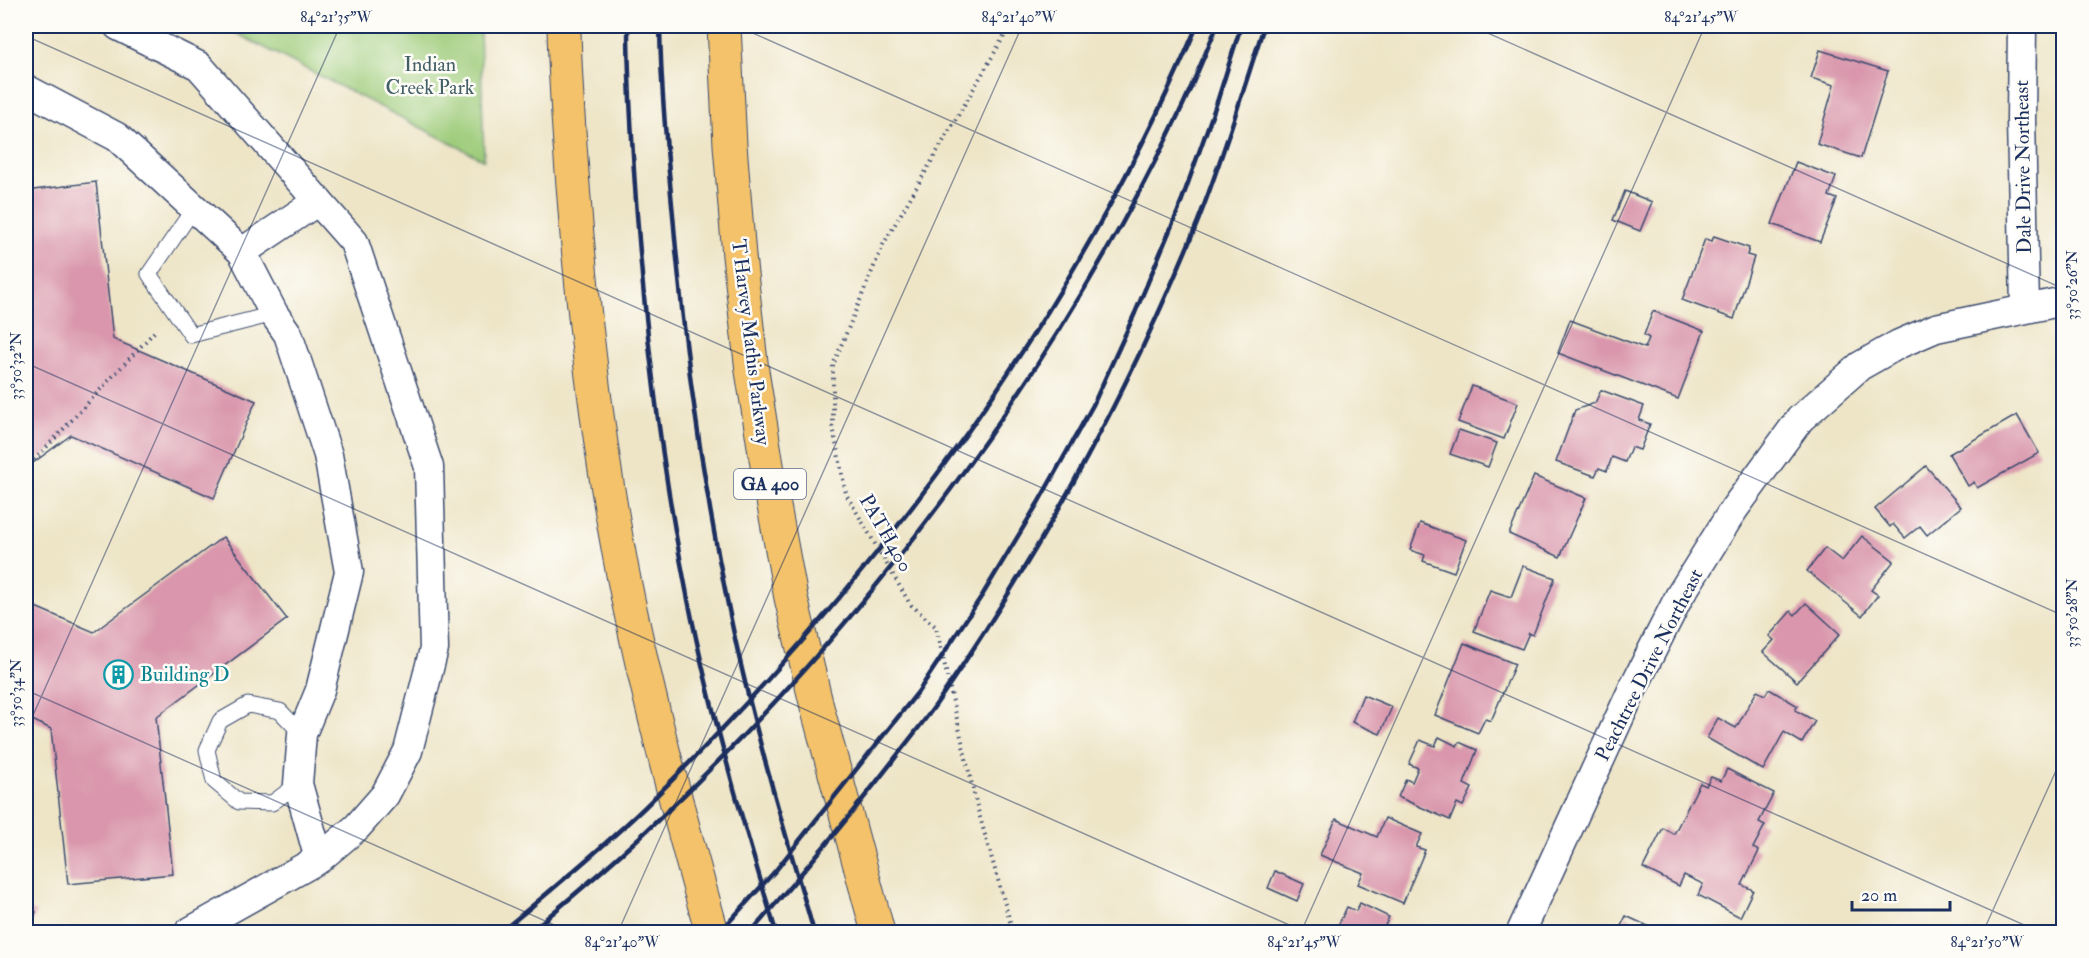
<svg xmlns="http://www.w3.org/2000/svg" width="2089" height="958" font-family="'IM FELL Double Pica',serif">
  <rect width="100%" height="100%" fill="#fdfcf7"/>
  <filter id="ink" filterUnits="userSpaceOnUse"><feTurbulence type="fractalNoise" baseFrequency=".0167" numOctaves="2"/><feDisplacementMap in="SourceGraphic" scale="12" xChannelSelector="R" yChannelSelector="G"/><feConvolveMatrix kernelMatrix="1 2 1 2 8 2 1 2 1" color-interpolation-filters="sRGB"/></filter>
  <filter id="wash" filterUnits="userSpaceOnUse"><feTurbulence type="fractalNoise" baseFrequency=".008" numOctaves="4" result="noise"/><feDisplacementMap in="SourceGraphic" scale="24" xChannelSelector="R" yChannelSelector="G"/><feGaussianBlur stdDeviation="1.35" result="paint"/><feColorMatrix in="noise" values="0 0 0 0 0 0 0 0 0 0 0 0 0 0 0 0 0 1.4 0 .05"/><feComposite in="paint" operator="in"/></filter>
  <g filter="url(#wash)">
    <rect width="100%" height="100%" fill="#eee5c7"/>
    <path fill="#9ecc7a" stroke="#5c7e6c" stroke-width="1.5" d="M222,26H480L484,160Z"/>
    <g id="blocks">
      <g fill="#d996ac">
        <path d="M1820,50L1888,71L1861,158L1817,144L1834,85L1811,78Z"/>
        <path d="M1796,162L1836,177L1829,196L1837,199L1820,242L1772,224Z"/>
        <path d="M96,182L113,339L256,401L214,498L71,435L26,468V191Z"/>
        <path d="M1625,191L1652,202L1640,231L1613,220Z"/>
        <path d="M1714,236L1749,248L1747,255L1754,257L1734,319L1682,300L1705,239L1712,241Z"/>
        <path d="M1653,311L1704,331L1678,399L1558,353L1570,320L1645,348L1649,338L1644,335Z"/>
        <path d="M1472,386L1518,403L1504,439L1458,422Z"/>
        <path d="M1601,390L1644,406L1639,420L1650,424L1640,450L1631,447L1625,462L1612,457L1607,471L1599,468L1595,476L1556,462L1575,410L1595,403Z"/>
        <path d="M2017,415L2039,453L1977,488L1974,482L1968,486L1949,454Z"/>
        <path d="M1459,430L1497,443L1488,467L1450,454Z"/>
        <path d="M1926,466L1961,507L1927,535L1920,526L1905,538L1893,524L1890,527L1875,509Z"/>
        <path d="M1534,476L1586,498L1560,557L1509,534Z"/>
        <path d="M1420,523L1466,540L1454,572L1423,561L1425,555L1410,550Z"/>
        <path d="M1862,536L1894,561L1871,590L1878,595L1862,616L1807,571L1825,548L1842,561Z"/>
        <path d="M223,537L287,619L156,717L173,874L68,884L51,729L26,717V603L94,632Z"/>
        <path d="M1523,566L1555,578L1533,635L1529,633L1522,649L1474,631L1490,590L1511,597Z"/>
        <path d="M1806,603L1840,634L1797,682L1763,652L1774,640L1769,636L1791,611L1795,615Z"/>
        <path d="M1464,643L1515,664L1491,721L1485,719L1478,733L1435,715Z"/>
        <path d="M1769,689L1798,706L1795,710L1815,721L1802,743L1784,732L1763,770L1707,738L1718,718L1736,728L1757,691L1765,695Z"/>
        <path d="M1363,695L1392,707L1380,734L1352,722Z"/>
        <path d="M1439,737L1457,746L1459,742L1477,750L1464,784L1472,788L1463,806L1457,803L1450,820L1398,797L1406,779L1412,782L1418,768L1409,764L1420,740L1435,746Z"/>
        <path d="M1727,769L1774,793L1759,822L1765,825L1753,848L1759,851L1742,885L1753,890L1740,917L1698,895L1703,884L1684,875L1679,886L1643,868L1663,828L1674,834L1700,783L1706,786L1711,777L1721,781Z"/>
        <path d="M1385,818L1422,834L1416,847L1425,850L1403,903L1358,884L1363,873L1320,855L1336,819L1377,837Z"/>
        <path d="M1275,871L1304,884L1297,901L1268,888Z"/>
        <path d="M1360,903L1389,917L1382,932H1335L1347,907L1356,911Z"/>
        <path d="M26,908L36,912L28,932H26Z"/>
        <path d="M1626,916L1661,932H1618Z"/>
      </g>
    </g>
  </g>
  <g filter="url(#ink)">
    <use href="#blocks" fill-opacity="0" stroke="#3b4a6e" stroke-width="1.5"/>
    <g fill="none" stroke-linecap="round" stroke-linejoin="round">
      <defs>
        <g id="service">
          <path d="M194,208L149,274L191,335L274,314"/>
          <path d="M298,784L272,803L239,802L214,781L207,750L220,721L248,705L280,711L302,734"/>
        </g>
        <g id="minor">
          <path d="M118,26L199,66L354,242L429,467L434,649L408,751L385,795L357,827L319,859L189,932"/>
          <path d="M2022,26L2021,119L2025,308"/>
          <path d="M26,89L117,137L242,252L274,314L288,334L328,455L349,572L320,690L302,734L298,784L319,859"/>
          <path d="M242,252L318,201"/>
          <path d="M1521,932L1634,686L1679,597L1734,509L1800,419L1860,366L1899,344L1936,328L2064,301"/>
        </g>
        <g id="motorway">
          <path d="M564,26C565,92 571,158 576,224C588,361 605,498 635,632C657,733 684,833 712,932"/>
          <path d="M724,26L730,145L739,256L752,371L771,490L791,598L817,707L878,932"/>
        </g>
      </defs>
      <use href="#service" stroke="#3b4a6e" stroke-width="17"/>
      <use href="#minor" stroke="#3b4a6e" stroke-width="31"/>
      <use href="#motorway" stroke="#3b4a6e" stroke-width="35"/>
      <g stroke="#3b4a6e" stroke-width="4" stroke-dasharray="1.5 4.5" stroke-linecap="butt">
        <path d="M1010,26L883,245L833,365V427L846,494L910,604L936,627L977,807L1013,932"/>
        <path d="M26,469L157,329"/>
      </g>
      <use href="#service" stroke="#fff" stroke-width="15"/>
      <use href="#minor" stroke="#fff" stroke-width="28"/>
      <use href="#motorway" stroke="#f3c26a" stroke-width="33"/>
      <g stroke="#1b2f5e" stroke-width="4.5">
        <path d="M628,26C628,84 632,143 636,201C646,342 663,481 692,619C714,725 745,829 776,932"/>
        <path d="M660,26C661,89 667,152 673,215C684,348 702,479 729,610C751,719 783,826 814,932"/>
        <path d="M501,932C549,892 599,851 645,807C875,582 1070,322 1197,26"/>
        <path d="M530,932C572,897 615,861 656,822C870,620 1056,371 1183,105C1195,79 1206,52 1217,26"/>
        <path d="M720,932L776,870L918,692L983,594L1038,503L1093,405L1135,313L1178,211L1218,99L1241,26"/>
        <path d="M751,932C799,877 847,820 892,762C907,742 923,723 937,703C1041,552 1129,391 1198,221C1223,157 1243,91 1264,26"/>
      </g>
    </g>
  </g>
  <path fill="none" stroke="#1b2f5e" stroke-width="1.5" stroke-opacity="0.45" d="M737,26L2064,616M1472,26L2064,289M26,36L2040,932M26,363L1305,932M26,690L570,932M26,731L340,26M618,932L1022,26M1301,932L1705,26M1983,932L2064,753"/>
  <defs>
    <symbol id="building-ring" viewBox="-11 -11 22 22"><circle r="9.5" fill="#fdfcf7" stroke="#0f9aa8" stroke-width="1.5"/><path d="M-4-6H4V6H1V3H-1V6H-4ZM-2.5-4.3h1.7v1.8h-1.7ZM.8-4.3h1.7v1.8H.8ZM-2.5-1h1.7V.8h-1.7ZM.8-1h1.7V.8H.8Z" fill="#0f9aa8"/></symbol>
  </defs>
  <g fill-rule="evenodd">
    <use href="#building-ring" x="102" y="658" width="33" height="33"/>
  </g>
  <g text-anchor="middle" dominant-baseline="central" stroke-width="5" stroke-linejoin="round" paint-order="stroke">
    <rect fill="#fdfcf7" stroke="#5f6c8c" stroke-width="1.5" x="734" y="469" width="72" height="30" rx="4.5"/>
    <g font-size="18" font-weight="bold" fill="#1b2f5e">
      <text x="770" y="484">GA 400</text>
    </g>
    <g font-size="20" fill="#425e66" stroke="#fdfcf7">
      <text x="430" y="64">Indian<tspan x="430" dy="23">Creek Park</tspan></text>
    </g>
    <g font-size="20" fill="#1b2f5e" stroke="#fdfcf7">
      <text transform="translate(2023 167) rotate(-91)">Dale Drive Northeast</text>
      <text transform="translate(751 342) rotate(83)">T Harvey Mathis Parkway</text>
      <text transform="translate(886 533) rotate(60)">PATH400</text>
      <text transform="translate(1649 665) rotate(-63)">Peachtree Drive Northeast</text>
    </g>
    <g font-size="20" fill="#0d838f" stroke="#fdfcf7" text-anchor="start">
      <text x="140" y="674">Building D</text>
    </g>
  </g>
  <rect width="2089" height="958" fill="none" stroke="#fdfcf7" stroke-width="66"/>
  <path d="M1852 901v9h98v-9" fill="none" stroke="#1b2f5e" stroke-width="3"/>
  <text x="1861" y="901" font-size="18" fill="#1b2f5e" stroke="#fdfcf7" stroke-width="4.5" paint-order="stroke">20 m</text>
  <rect x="33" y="33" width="2023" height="892" fill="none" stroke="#1b2f5e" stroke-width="2"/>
  <g font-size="15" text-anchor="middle" fill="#1b2f5e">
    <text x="336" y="22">84°21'35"W</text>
    <text x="1019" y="22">84°21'40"W</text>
    <text x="1701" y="22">84°21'45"W</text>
    <text transform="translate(2072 285) rotate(-90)" y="5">33°50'26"N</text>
    <text transform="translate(16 366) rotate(-90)" y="5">33°50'32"N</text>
    <text transform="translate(2072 613) rotate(-90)" y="5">33°50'28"N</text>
    <text transform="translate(16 693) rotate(-90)" y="5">33°50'34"N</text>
    <text x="622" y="947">84°21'40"W</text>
    <text x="1304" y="947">84°21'45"W</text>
    <text x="1987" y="947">84°21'50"W</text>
  </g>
</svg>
